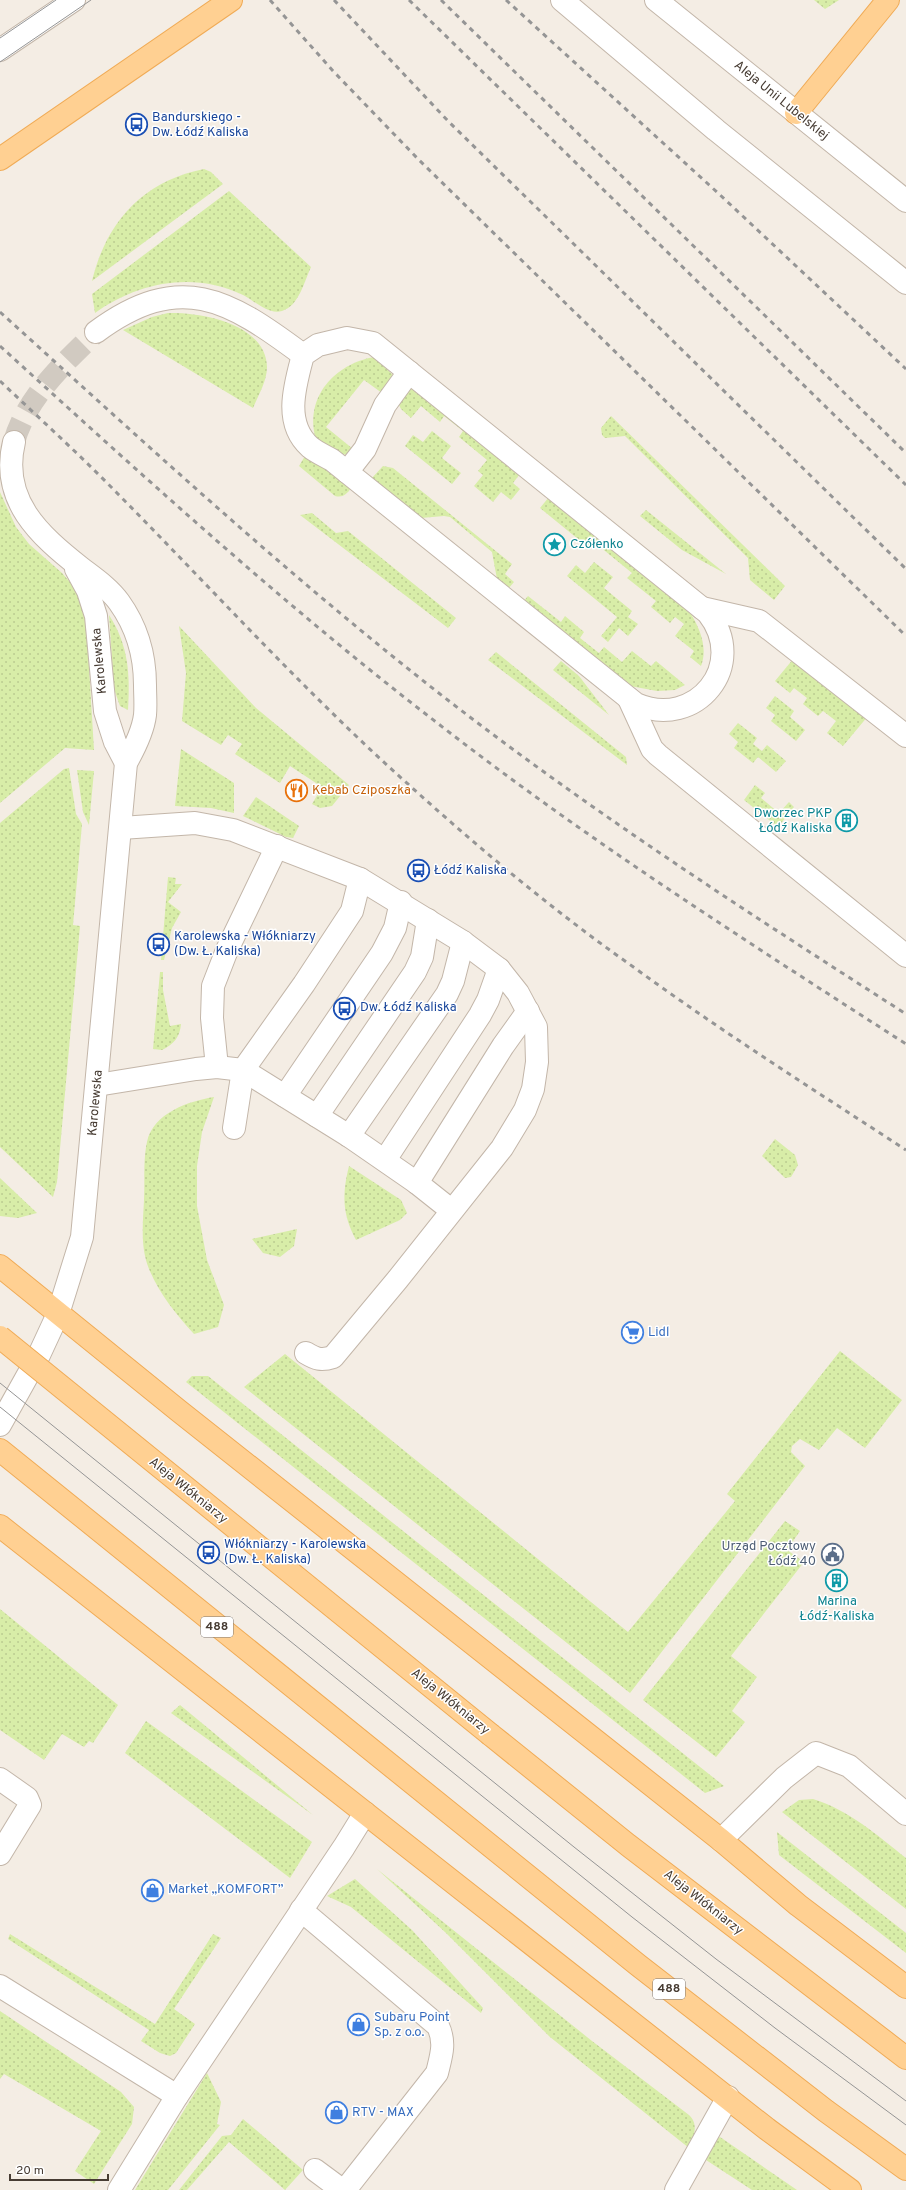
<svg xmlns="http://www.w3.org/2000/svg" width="906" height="2190" font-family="Overpass,sans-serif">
  <defs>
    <pattern id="grass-dots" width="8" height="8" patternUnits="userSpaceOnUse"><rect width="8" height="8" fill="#d8eda8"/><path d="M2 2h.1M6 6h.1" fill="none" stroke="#bbcc91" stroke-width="1.8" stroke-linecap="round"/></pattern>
  </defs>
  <rect width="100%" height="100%" fill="#f4ede4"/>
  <g fill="url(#grass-dots)">
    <path d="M814,0H839L825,9Z"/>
    <path d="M204,169L211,172L223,184L92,281C106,222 143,181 204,169Z"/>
    <path d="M229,191L311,267C304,282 299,306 282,311C268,315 255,301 243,295C194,271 138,282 95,313L92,294Z"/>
    <path d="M168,313C202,312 266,324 267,367C267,381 258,396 253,408L123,330L152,317Z"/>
    <path d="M374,357L394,376L382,393L364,380L326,427L353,449L349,455L341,454L316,439C304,397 335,364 374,357Z"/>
    <path d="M410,385L520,474L513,483L520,489L511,500L501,492L493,502L474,486L483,475L478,471L487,460L459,437L463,431L444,416L440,422L421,406L411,418L401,409L398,403Z"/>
    <path d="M611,416L785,586L774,600L750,580L748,558L625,436L605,438L602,435L601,428Z"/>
    <path d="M432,431L451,446L442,458L461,473L452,484L405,446L413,435L423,442Z"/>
    <path d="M305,456L326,468L351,488C347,494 343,498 335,496L299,466Z"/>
    <path d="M383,466L393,468L512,564L505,574L514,582L508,589L497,579L492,552L450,517L444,516L421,518L371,479Z"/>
    <path d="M0,492L16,527L29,544L62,573L76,589L86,617L94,750L65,748L0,803Z"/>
    <path d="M549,497L691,614C700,629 708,648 701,666L690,657L694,651L675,636L684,624L675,617L670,623L651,607L656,601L627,578L632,573L594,542L589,548L540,508Z"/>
    <path d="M646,510L726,574L682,550L640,516Z"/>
    <path d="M312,513L336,533L348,531L456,618L448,628L300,515Z"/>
    <path d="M594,562L613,577L604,588L632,611L628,617L638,624L628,636L619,628L608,642L601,636L617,617L567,576L576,565L585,573Z"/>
    <path d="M528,596L561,622L565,616L584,632L580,638L599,653L604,647L622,662L632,651L651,666L656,661L685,685L675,690L657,691L630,686L523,602Z"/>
    <path d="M109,615C129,646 130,675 128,710L120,706L114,689Z"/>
    <path d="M179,626L256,708L349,785L332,806L320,808L312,804L322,787L290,766L280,783L235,754L242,744L228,735L221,745L182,721L186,673Z"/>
    <path d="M496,652L626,757L627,765L488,660Z"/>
    <path d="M794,658L868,716L843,746L827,733L836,721L823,711L818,716L803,704L807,698L794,688L790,693L775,681Z"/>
    <path d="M561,661L579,676L609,715L553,670Z"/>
    <path d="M775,696L794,711L790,717L805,730L796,741L771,721L775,715L766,708Z"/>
    <path d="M738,723L757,738L753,744L762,751L767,745L786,761L776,772L758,757L753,763L734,748L738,742L729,734Z"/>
    <path d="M181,749L234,783V813L211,808L175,806Z"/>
    <path d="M69,768L76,814L82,824L73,925L80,926L57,1182L53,1197L0,1147V823L64,769Z"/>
    <path d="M77,770L94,771L89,825L83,812Z"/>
    <path d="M755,785L765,793L761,798L779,813L789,802L794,807L778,827L744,800Z"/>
    <path d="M256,797L299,826L293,838L286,837L243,816Z"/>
    <path d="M168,877L176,878L175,884H182L168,902L181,912L172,928L164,960H161Z"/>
    <path d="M160,972H163V990L170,1026L181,1024C180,1037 174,1044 162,1050L153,1049Z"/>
    <path d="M214,1097L202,1132L197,1166V1206L207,1260L224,1305L218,1327L194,1334C176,1314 160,1295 149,1269C140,1247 143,1223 144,1200C145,1181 143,1160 147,1142C153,1113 189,1101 214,1097Z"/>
    <path d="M775,1139L795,1155L798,1165L791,1177L785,1178L762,1156Z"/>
    <path d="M349,1166L401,1200L407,1213L400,1220L356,1240C342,1214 342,1194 349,1166Z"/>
    <path d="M0,1178L37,1213L18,1218L0,1216Z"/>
    <path d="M297,1229L294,1246L280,1257L263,1253L252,1239Z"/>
    <path d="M840,1351L902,1400L865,1448L837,1428L819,1450L800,1439L792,1446L791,1452L805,1466L630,1693L244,1387L285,1354L628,1632L735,1501L727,1494Z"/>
    <path d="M192,1376H208L724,1786L705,1793L186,1382Z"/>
    <path d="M785,1521L800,1531L787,1550L804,1562L731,1656L757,1677L732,1711L745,1722L716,1757L643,1700Z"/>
    <path d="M0,1609L118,1705L93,1743L89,1741L84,1747L62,1734L44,1760L0,1730Z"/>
    <path d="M180,1705L313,1815L171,1713Z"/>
    <path d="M146,1721L312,1842L290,1878L125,1753Z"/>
    <path d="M813,1799C849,1810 877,1835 906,1858V1909L782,1812L799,1800Z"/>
    <path d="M777,1832L906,1933V1953L779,1855Z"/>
    <path d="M377,1869L592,2041L689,2115C699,2124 694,2137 689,2148L550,2037L446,1933Z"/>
    <path d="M355,1879L412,1930L483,2008L481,2013L351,1907L327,1896Z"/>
    <path d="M10,1934L155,2024L213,1934L221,1938L174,2009L195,2024L176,2053L170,2056L160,2053L141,2041L149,2030L8,1939Z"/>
    <path d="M0,2011L121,2092L134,2107L132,2124L94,2184L75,2171L101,2131L4,2074L0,2079Z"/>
    <path d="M207,2073L221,2102L217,2124L220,2125L168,2190H135Z"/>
    <path d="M243,2119L303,2170L285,2190L229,2142L187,2190H179L222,2136L231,2135Z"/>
    <path d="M720,2137L797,2190H752L706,2160L715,2140Z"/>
  </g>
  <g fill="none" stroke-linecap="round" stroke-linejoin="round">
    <path stroke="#d1cac1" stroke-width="22" stroke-dasharray="22 11" stroke-linecap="butt" d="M14,442C26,398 64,363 96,332"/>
    <defs>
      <g id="minor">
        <path d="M562,0L716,130L906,283"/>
        <path d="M656,0L906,201"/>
        <path d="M0,50L74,0"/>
        <path d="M96,332C180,270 228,299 303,355"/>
        <path d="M347,338L373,343L708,613C749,665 696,730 636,704L332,460C325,456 316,452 310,447C283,423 295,385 303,355L318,345Z"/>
        <path d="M347,472L365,449L385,405L409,372"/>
        <path d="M76,569L88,591L96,616L105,711L115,742L126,763"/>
        <path d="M702,608L759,621L906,736"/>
        <path d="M629,699L652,749L658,755L906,956"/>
        <path d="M121,828L195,823L233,830L360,879L463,942L499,969L518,993L536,1027L537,1062L533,1089L525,1110L502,1148L398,1279L333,1357C321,1361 316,1359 306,1353"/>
        <path d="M217,1067L212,1018L213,986L227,950L277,846"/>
        <path d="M97,1085L196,1069L217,1067L243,1070L349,1136L417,1183L451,1210"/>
        <path d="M285,1096L382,953L395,928L401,902"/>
        <path d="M317,1116L415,972L422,957L428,920"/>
        <path d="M234,1128L243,1070L304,984L352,911L360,879"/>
        <path d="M349,1136L447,994L453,981L463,942"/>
        <path d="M385,1160L480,1015L488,1000L499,969"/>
        <path d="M417,1183L503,1046L528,1011"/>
        <path d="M0,1425L39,1355L58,1314L82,1237L126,763C134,749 143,731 145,715C146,705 145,695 145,685C145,654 137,627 119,602C109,588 94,578 81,568C39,535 0,500 14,442"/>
        <path d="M0,1779L27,1798L30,1805L0,1854"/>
        <path d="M721,1840L784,1778L816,1753L849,1766L906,1814"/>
        <path d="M301,1910L438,2026C446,2043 441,2056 437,2073L345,2190"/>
        <path d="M0,1986L177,2096"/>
        <path d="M315,2170L342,2190"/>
        <path d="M119,2190L177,2096L344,1847L365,1813"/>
        <path d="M676,2190L728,2097"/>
      </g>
      <g id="major">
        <path d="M796,113L888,0"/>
        <path d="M0,159L231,0"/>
        <path d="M0,1266L179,1411L721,1840L798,1905L906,1987"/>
        <path d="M0,1450L638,1965L826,2111L906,2169"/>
        <path d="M0,1526L767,2129L850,2190"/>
        <path d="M491,1735L628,1845L906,2058"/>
      </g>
    </defs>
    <use href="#minor" stroke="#c3b6a9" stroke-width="24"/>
    <use href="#major" stroke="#f0ab56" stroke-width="24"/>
    <use href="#minor" stroke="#fff" stroke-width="22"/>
    <use href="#major" stroke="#ffd092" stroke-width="22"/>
    <g stroke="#959595" stroke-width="1">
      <path d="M0,38L56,0"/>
      <path d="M0,62L91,0"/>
      <path d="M0,1383L574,1847L716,1959L906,2101"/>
      <path d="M0,1407L632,1917L775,2028L906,2125"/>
    </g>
    <g stroke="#959595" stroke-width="3" stroke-dasharray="5 5" stroke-linecap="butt">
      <path d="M270,0L333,71L419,160L906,636"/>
      <path d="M334,0L448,121L906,569"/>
      <path d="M409,0L906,485"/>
      <path d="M441,0L906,453"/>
      <path d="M506,0L718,193L906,369"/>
      <path d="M0,312C147,445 292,579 449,701C595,814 750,914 906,1014"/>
      <path d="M0,346C142,475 284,605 436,722C586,839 746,941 906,1044"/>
      <path d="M0,381C39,418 79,454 117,493C214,591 306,693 409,785C480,849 554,911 632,966C721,1031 814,1090 906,1150"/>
    </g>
    <defs>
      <path id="major-bridge" d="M0,1337L491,1735"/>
    </defs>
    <use href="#major-bridge" stroke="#f0ab56" stroke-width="24" stroke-linecap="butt"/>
    <use href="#major-bridge" stroke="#ffd092" stroke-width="22"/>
  </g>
  <defs>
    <symbol id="bus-ring" viewBox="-11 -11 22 22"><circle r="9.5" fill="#fff" stroke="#1a4fb4" stroke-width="1.5"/><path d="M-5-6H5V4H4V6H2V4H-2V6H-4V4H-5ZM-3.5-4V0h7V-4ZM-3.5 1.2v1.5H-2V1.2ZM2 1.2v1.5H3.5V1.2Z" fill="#1a4fb4"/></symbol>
    <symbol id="sight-ring" viewBox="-11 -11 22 22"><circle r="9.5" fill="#fff" stroke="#0f9aa8" stroke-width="1.5"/><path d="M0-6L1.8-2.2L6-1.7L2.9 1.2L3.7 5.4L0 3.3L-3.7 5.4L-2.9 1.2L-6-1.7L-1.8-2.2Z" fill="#0f9aa8"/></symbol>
    <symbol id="restaurant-ring" viewBox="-11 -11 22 22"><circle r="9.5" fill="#fff" stroke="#e8710a" stroke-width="1.5"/><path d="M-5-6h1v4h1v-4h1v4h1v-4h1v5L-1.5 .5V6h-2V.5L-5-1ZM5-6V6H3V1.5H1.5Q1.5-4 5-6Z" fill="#e8710a"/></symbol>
    <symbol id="building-ring" viewBox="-11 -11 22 22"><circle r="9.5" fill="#fff" stroke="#0f9aa8" stroke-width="1.5"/><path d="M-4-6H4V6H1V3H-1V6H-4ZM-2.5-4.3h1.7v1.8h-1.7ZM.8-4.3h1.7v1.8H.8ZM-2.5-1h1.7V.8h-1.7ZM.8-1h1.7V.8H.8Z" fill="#0f9aa8"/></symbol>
    <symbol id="supermarket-ring" viewBox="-11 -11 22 22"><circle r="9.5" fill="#fff" stroke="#3f7fe0" stroke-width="1.5"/><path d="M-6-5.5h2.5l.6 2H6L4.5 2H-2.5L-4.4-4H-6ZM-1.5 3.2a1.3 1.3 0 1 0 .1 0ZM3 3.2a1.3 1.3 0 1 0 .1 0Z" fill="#3f7fe0"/></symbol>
    <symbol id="civic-ring" viewBox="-11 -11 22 22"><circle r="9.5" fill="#fff" stroke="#5c6f8a" stroke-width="1.5"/><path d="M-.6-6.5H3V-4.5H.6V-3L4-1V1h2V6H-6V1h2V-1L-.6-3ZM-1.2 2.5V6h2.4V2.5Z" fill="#5c6f8a"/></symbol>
    <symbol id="shop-ring" viewBox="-11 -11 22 22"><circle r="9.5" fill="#fff" stroke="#3f7fe0" stroke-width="1.5"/><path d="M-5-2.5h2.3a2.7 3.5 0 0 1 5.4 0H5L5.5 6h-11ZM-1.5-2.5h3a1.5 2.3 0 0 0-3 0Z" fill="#3f7fe0"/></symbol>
  </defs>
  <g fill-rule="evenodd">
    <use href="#bus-ring" x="124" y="112" width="25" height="25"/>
    <use href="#sight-ring" x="542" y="532" width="25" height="25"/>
    <use href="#restaurant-ring" x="284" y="778" width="25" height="25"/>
    <use href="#building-ring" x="834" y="808" width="25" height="25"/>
    <use href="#bus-ring" x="406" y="858" width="25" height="25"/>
    <use href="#bus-ring" x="146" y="932" width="25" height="25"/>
    <use href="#bus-ring" x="332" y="996" width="25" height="25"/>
    <use href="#supermarket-ring" x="620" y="1320" width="25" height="25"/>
    <use href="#bus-ring" x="196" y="1540" width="25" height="25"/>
    <use href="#civic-ring" x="820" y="1542" width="25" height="25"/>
    <use href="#building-ring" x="824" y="1568" width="25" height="25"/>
    <use href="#shop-ring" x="140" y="1878" width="25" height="25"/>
    <use href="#shop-ring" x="346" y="2012" width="25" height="25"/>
    <use href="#shop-ring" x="324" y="2100" width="25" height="25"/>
  </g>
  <g text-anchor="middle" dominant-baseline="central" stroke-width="3" stroke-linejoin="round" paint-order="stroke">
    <g fill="#fff" stroke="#7e7670" stroke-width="1">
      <rect x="201" y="1617" width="32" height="20" rx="3"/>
      <rect x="653" y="1979" width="32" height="20" rx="3"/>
    </g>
    <g font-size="12" font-weight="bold" fill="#473c33">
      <text x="217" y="1627">488</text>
      <text x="669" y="1989">488</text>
    </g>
    <g font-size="13" fill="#473c33" stroke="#fff">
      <text transform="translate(781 101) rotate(39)">Aleja Unii Lubelskiej</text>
      <text transform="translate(100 661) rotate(-95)">Karolewska</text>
      <text transform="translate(96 1103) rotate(-85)">Karolewska</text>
      <text transform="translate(188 1491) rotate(39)">Aleja Włókniarzy</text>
      <text transform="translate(450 1702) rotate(39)">Aleja Włókniarzy</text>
      <text transform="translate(703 1903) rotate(38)">Aleja Włókniarzy</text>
    </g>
    <g font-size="13" fill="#164399" stroke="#fff" text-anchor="start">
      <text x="152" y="118">Bandurskiego -<tspan x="152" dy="15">Dw. Łódź Kaliska</tspan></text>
      <text x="434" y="871">Łódź Kaliska</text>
      <text x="174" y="937">Karolewska - Włókniarzy<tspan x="174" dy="15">(Dw. Ł. Kaliska)</tspan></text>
      <text x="360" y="1008">Dw. Łódź Kaliska</text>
      <text x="224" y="1545">Włókniarzy - Karolewska<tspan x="224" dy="15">(Dw. Ł. Kaliska)</tspan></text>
    </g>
    <g font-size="13" fill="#0d838f" stroke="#fff" text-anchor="start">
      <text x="570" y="545">Czółenko</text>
      <text x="832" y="814" text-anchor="end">Dworzec PKP<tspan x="832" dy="15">Łódź Kaliska</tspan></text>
      <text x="837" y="1602" text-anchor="middle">Marina<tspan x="837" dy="15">Łódź-Kaliska</tspan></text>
    </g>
    <g font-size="13" fill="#c56008" stroke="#fff" text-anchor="start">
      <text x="312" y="791">Kebab Cziposzka</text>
    </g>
    <g font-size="13" fill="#366cbe" stroke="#fff" text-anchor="start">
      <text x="648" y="1333">Lidl</text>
      <text x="168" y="1890">Market „KOMFORT”</text>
      <text x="374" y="2018">Subaru Point<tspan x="374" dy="15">Sp. z o.o.</tspan></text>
      <text x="352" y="2113">RTV - MAX</text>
    </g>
    <g font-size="13" fill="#4e5e75" stroke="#fff" text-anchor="end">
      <text x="816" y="1547">Urząd Pocztowy<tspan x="816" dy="15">Łódź 40</tspan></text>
    </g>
  </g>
  <path d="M10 2174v6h98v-6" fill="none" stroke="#473c33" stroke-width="2"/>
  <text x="16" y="2174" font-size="12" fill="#473c33" stroke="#ffffff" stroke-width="3" paint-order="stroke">20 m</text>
</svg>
